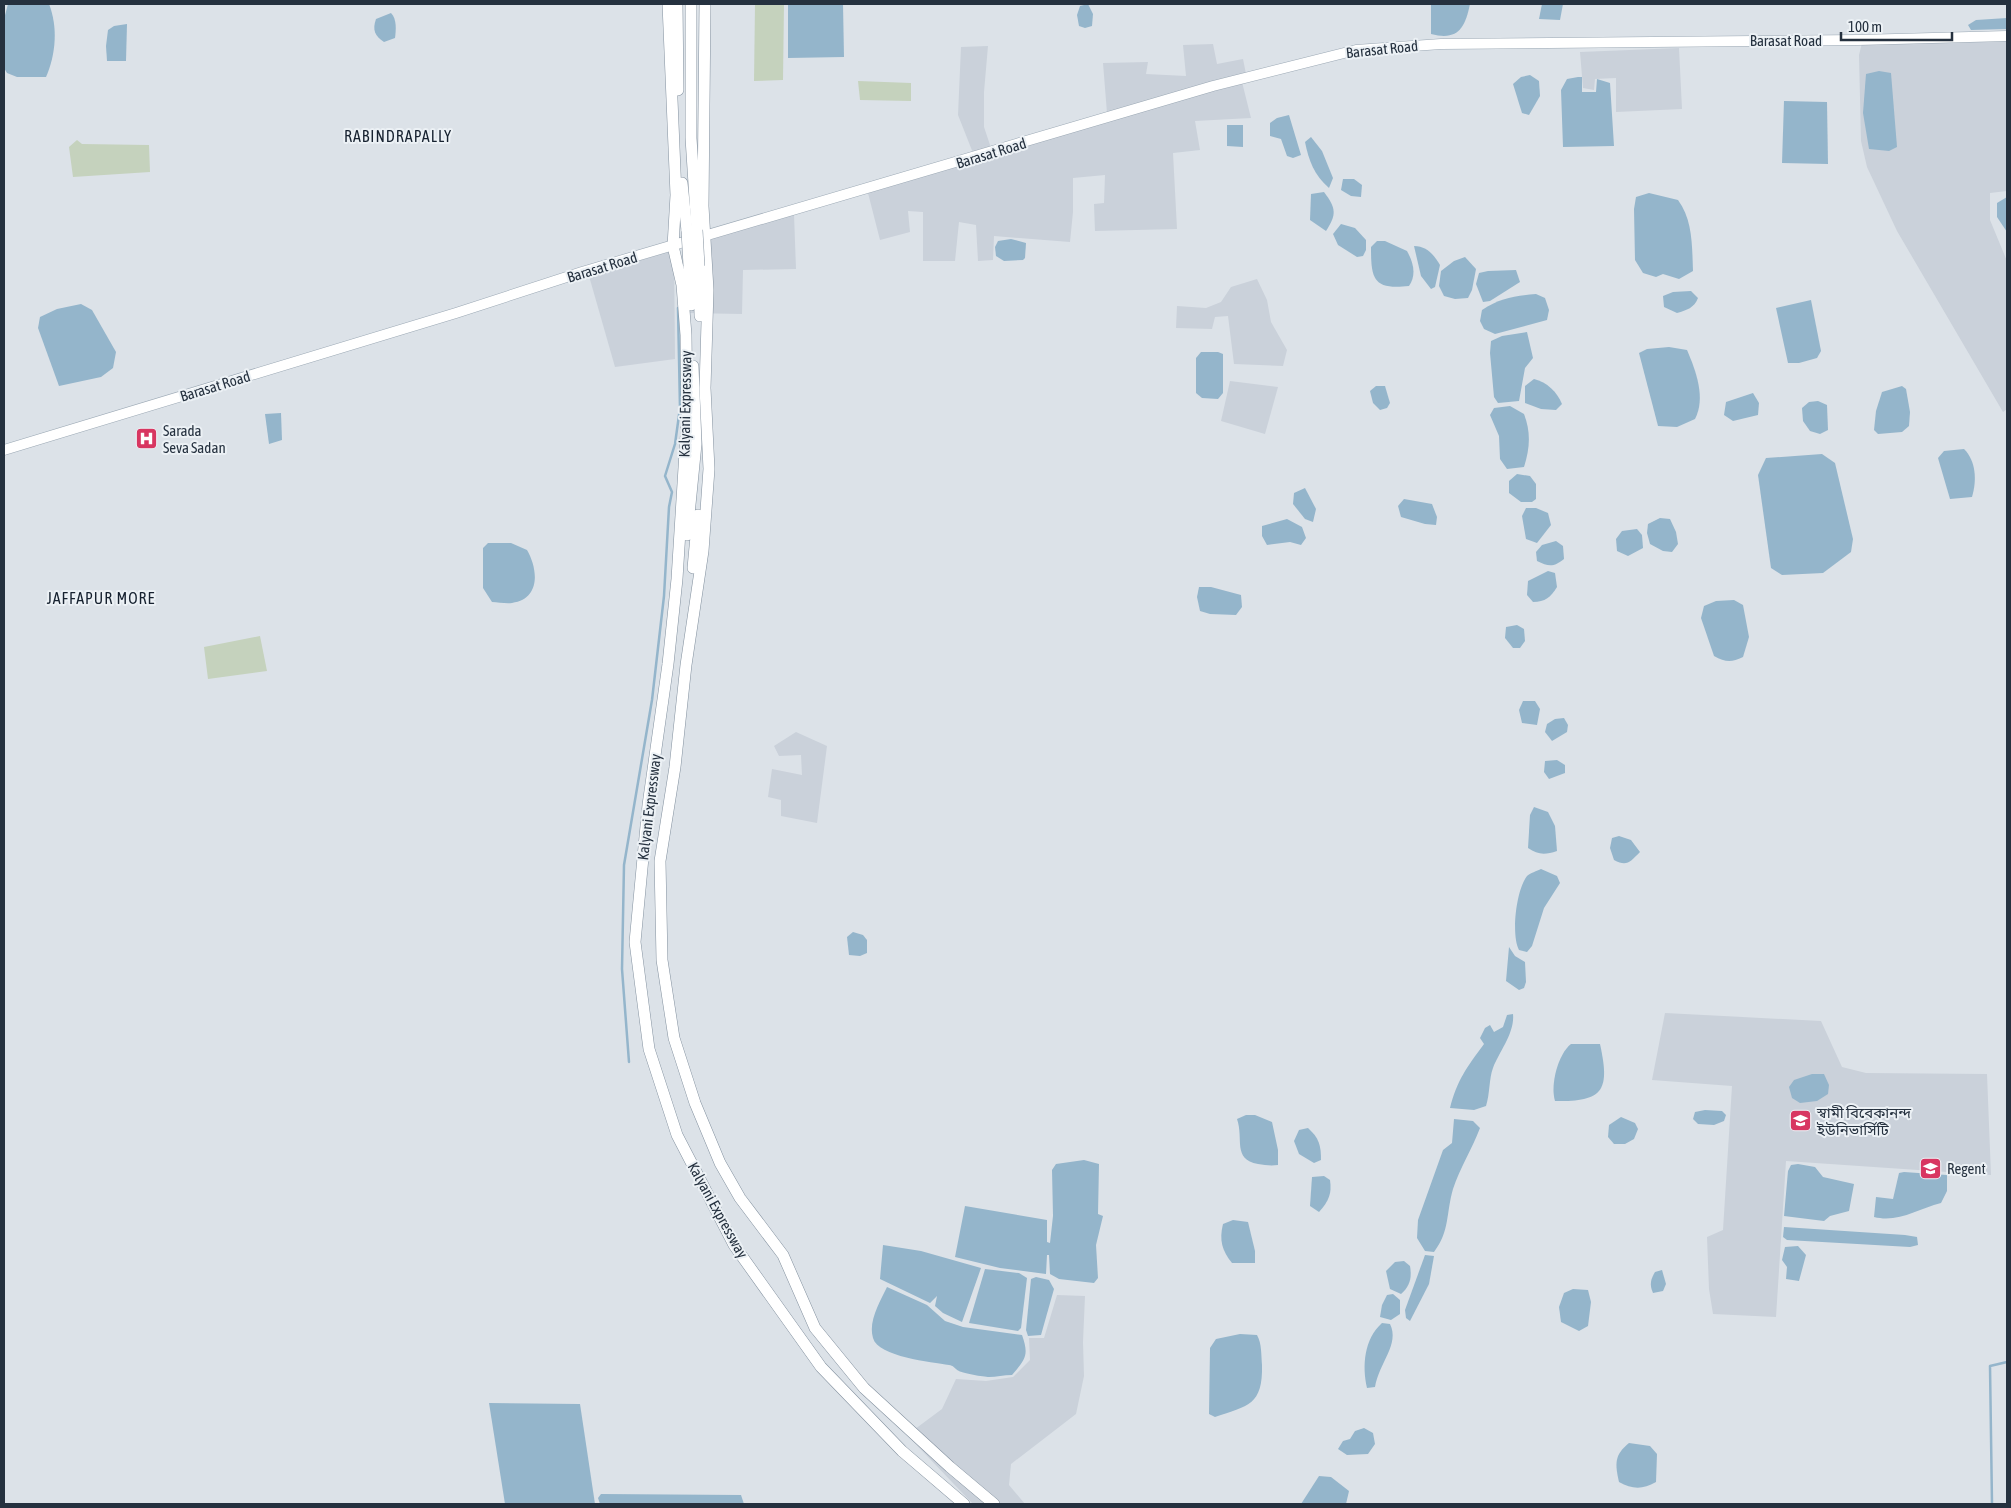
<svg xmlns="http://www.w3.org/2000/svg" width="2011" height="1508" font-family="'Asap Condensed','Noto Sans Bengali',sans-serif">
  <rect width="100%" height="100%" fill="#dce2e8"/>
  <g fill="#cad1da">
    <path d="M2007,41V191L1990,193V220L2007,261V409L2003,412L1897,231L1867,167L1861,141L1859,55L1862,43Z"/>
    <path d="M1213,44L1217,64L1243,59L1246,74L1107,113L1103,63L1148,62L1146,74L1186,76L1183,45Z"/>
    <path d="M988,46L984,92V127L991,148L973,153L958,115L961,47Z"/>
    <path d="M1679,48L1682,109L1616,112V78L1595,79L1594,90L1583,88L1580,52Z"/>
    <path d="M1242,82L1251,118L1195,121L1200,150L1173,153L1177,229L1095,231L1094,204L1104,203L1105,175L1073,178V212L1070,242L994,236L993,260L978,261L976,225L959,222L955,261H923V212L908,211L910,232L880,240L868,193Z"/>
    <path d="M794,214L796,269L743,270L742,314L688,313L687,246Z"/>
    <path d="M674,250L675,359L615,367L589,276Z"/>
    <path d="M1257,279L1267,300L1271,322L1287,350L1283,366L1234,364L1228,316L1215,317L1212,329L1176,328L1177,306L1206,308L1221,302L1231,287Z"/>
    <path d="M1230,381L1278,387L1265,434L1221,421Z"/>
    <path d="M796,732L827,746L817,823L781,816V800L768,797L772,769L802,775L801,755L779,756L774,746Z"/>
    <path d="M1665,1013L1821,1021L1842,1067L1866,1073L1987,1074L1991,1175L1786,1161L1776,1317L1713,1314L1709,1289L1707,1237L1723,1230L1732,1086L1652,1080Z"/>
    <path d="M1057,1295L1085,1296L1083,1342L1084,1376L1076,1414L1011,1464L1009,1485L1025,1504H973L907,1435L942,1409L956,1379L986,1381L1013,1377L1030,1360L1029,1338H1044Z"/>
  </g>
  <g fill="#c5d2bd">
    <path d="M755,4H784L783,80L754,81Z"/>
    <path d="M858,81L911,83V101L860,100Z"/>
    <path d="M77,140L82,144L149,145L150,172L73,177L69,147Z"/>
    <path d="M260,636L267,671L208,679L204,647Z"/>
  </g>
  <g fill="#94b5cb">
    <path d="M8,4H49C58,27 56,54 46,77H17L7,73L4,68V19Z"/>
    <path d="M788,4H843L844,57L788,58Z"/>
    <path d="M1088,4L1093,14L1092,26L1085,28L1079,26L1077,15L1080,6Z"/>
    <path d="M1431,4H1470C1465,28 1458,41 1431,34Z"/>
    <path d="M1542,4H1563L1560,20L1539,19Z"/>
    <path d="M391,13C397,19 396,30 395,38L384,42C375,36 372,30 376,19Z"/>
    <path d="M2007,18V29L1971,30L1968,25L1976,20Z"/>
    <path d="M127,24L126,61H107L106,46L108,30L114,26Z"/>
    <path d="M1879,71L1891,73L1897,147L1889,151L1869,149L1863,113L1866,74Z"/>
    <path d="M1530,75L1539,81L1540,96L1529,115L1522,113L1513,84L1521,77Z"/>
    <path d="M1578,77H1582V92H1596L1597,79L1610,83L1614,146L1563,147L1561,90L1567,79Z"/>
    <path d="M1784,101L1827,102L1828,164L1782,163Z"/>
    <path d="M1289,115L1301,155L1293,158L1287,156L1281,139L1270,136V123L1277,118Z"/>
    <path d="M1227,125H1243V147L1227,146Z"/>
    <path d="M1311,137L1322,151L1333,178L1329,188C1314,175 1309,161 1305,142Z"/>
    <path d="M1343,179H1354L1362,185L1361,197L1351,196L1341,190Z"/>
    <path d="M1324,192C1336,208 1337,214 1326,231L1310,220L1311,194Z"/>
    <path d="M1649,193L1678,200C1693,220 1692,247 1693,271L1679,279L1663,274L1656,277L1643,273L1635,260L1634,209L1636,197Z"/>
    <path d="M2007,197V232L1997,217V203Z"/>
    <path d="M1341,224L1355,228L1366,240V250L1363,256L1357,257L1338,245L1333,234Z"/>
    <path d="M1011,239L1026,243L1025,258L1023,260L1004,261L996,256L995,247L998,241Z"/>
    <path d="M1377,241H1385L1407,251C1413,262 1417,274 1409,286C1373,290 1371,279 1371,247Z"/>
    <path d="M1414,246C1427,246 1434,255 1440,265L1435,287L1431,289L1421,276Z"/>
    <path d="M1465,257L1476,269L1472,290L1468,298L1455,299L1444,296L1439,286L1441,271L1454,261Z"/>
    <path d="M1516,270L1520,282L1490,301L1483,302L1476,284L1479,273L1488,271Z"/>
    <path d="M1691,291L1698,298C1694,308 1687,310 1677,313L1664,307L1663,296L1673,292Z"/>
    <path d="M1536,294L1545,298L1549,310L1547,320L1495,334L1484,329L1480,321L1482,310C1500,298 1514,296 1536,294Z"/>
    <path d="M1811,300L1821,351L1817,358L1799,363H1788L1776,308Z"/>
    <path d="M81,304L92,310L116,352L113,368L101,377L59,386L38,328L40,317L57,309Z"/>
    <path d="M1527,332L1533,358L1525,368L1519,401L1498,403L1494,397L1490,353L1491,341L1502,336Z"/>
    <path d="M1669,347L1687,350C1696,371 1706,398 1695,419L1677,427L1658,426L1639,353L1647,349Z"/>
    <path d="M1201,352H1218L1223,354V393L1218,399L1202,398L1196,393V358Z"/>
    <path d="M1534,379C1547,382 1557,392 1562,404L1556,410L1541,409L1525,403V386Z"/>
    <path d="M1376,386H1385L1390,403L1387,408L1380,410L1373,403L1370,391Z"/>
    <path d="M1902,386L1906,389L1910,412L1909,426L1902,432L1878,434L1874,430L1876,411L1882,392Z"/>
    <path d="M1753,393L1759,403L1758,415L1733,421L1724,415L1726,402Z"/>
    <path d="M1818,401L1827,405L1828,430L1820,434L1810,431L1803,421L1802,408L1809,402Z"/>
    <path d="M1510,406L1524,414C1531,432 1530,448 1524,467L1507,469L1500,459L1499,436L1490,415L1494,408Z"/>
    <path d="M281,413L282,440L269,444L265,414Z"/>
    <path d="M1964,449C1976,461 1977,480 1972,497L1950,499L1938,458L1944,451Z"/>
    <path d="M1822,454L1835,463L1853,539L1851,552L1823,573L1782,575L1771,568L1758,475L1766,458Z"/>
    <path d="M1517,474L1530,476L1536,484V499L1532,502H1521L1509,493V481Z"/>
    <path d="M1305,488L1316,509L1313,522L1305,519L1293,504L1294,493Z"/>
    <path d="M1404,499L1432,504L1437,517L1436,525L1425,524L1401,517L1398,506Z"/>
    <path d="M1526,508H1536L1548,513L1551,525L1537,543L1526,539L1522,516Z"/>
    <path d="M1660,518L1670,519L1676,532L1678,544L1672,552L1663,551L1650,544L1647,533L1648,524Z"/>
    <path d="M1287,519L1302,527L1306,538L1301,545L1290,542L1267,545L1262,536V526Z"/>
    <path d="M1637,529L1642,535L1643,548L1628,556L1617,551L1616,539L1622,531Z"/>
    <path d="M1556,541L1563,546L1564,559C1554,567 1549,567 1537,561L1536,552L1542,545Z"/>
    <path d="M488,543H511L527,550C538,569 541,599 512,603C506,604 498,602 492,602L483,588V548Z"/>
    <path d="M1548,571L1555,573L1557,587C1551,597 1545,602 1533,602L1527,595L1528,581Z"/>
    <path d="M1199,587H1211L1241,595L1242,607L1236,615L1210,614L1200,611L1197,597Z"/>
    <path d="M1734,600L1743,605L1749,637L1743,657C1731,663 1725,662 1714,656L1701,618L1704,606L1716,601Z"/>
    <path d="M1517,625L1524,629L1525,641L1520,648H1513L1505,638L1506,627Z"/>
    <path d="M1523,701H1535L1540,709L1537,725L1522,723L1519,710Z"/>
    <path d="M1564,718L1568,725L1567,732L1552,741L1545,732L1547,724L1555,719Z"/>
    <path d="M1557,760L1565,765V773L1549,779L1544,772L1545,761Z"/>
    <path d="M1534,807L1548,812L1555,826L1557,851C1545,855 1538,855 1528,848L1530,815Z"/>
    <path d="M1619,836L1631,840L1640,852C1630,862 1627,867 1614,860L1610,848L1612,838Z"/>
    <path d="M1541,869L1557,876L1560,883L1544,908L1532,946L1527,952L1519,950C1511,935 1516,890 1527,876C1530,873 1537,871 1541,869Z"/>
    <path d="M853,932L863,935L867,940V953L860,956L849,955L847,937Z"/>
    <path d="M1509,947L1515,956L1525,962L1526,982L1524,988L1519,990L1506,981Z"/>
    <path d="M1513,1014C1515,1033 1499,1052 1493,1068C1489,1078 1490,1094 1486,1106L1474,1110L1450,1108C1457,1080 1467,1067 1484,1044L1480,1038L1485,1028L1490,1025L1494,1032L1503,1027L1507,1015Z"/>
    <path d="M1571,1044H1600C1610,1090 1604,1102 1555,1101C1550,1085 1558,1054 1571,1044Z"/>
    <path d="M1812,1074H1824L1829,1085L1828,1094L1817,1101L1800,1103L1792,1098L1789,1087L1794,1080Z"/>
    <path d="M1705,1110L1722,1111L1726,1115L1724,1121L1714,1125L1698,1124L1693,1119L1695,1112Z"/>
    <path d="M1246,1115H1255L1272,1122L1278,1150V1165C1270,1166 1265,1165 1258,1164C1232,1159 1244,1139 1237,1119Z"/>
    <path d="M1621,1117L1635,1123L1638,1129L1634,1139L1625,1144H1614L1608,1137L1609,1125Z"/>
    <path d="M1454,1119L1473,1121L1480,1128C1472,1149 1460,1168 1453,1189C1446,1213 1450,1231 1434,1252L1425,1251L1417,1238L1418,1220L1443,1150L1452,1143Z"/>
    <path d="M1308,1128C1319,1138 1321,1145 1321,1160L1314,1163L1299,1154L1294,1141L1299,1130Z"/>
    <path d="M1084,1160L1099,1164L1098,1214L1103,1216L1096,1245L1098,1278L1094,1283L1059,1279L1050,1274L1049,1255H1047L1046,1274L1000,1268L955,1257L965,1206L1047,1220V1242L1050,1243L1053,1216L1052,1170L1056,1164Z"/>
    <path d="M1798,1164L1815,1167L1823,1177L1854,1184L1849,1211L1830,1216L1824,1221L1784,1216L1788,1171L1791,1165Z"/>
    <path d="M1904,1172L1947,1175V1191L1941,1203C1918,1209 1898,1223 1874,1217L1876,1197L1893,1199L1899,1173Z"/>
    <path d="M1324,1176L1330,1180C1332,1193 1329,1201 1319,1212L1310,1206L1312,1177Z"/>
    <path d="M1233,1220L1248,1222L1255,1251V1263H1232C1222,1251 1219,1240 1223,1224Z"/>
    <path d="M1784,1227L1905,1235L1917,1237L1918,1245L1910,1247L1787,1240L1783,1237Z"/>
    <path d="M883,1245L921,1251L981,1268L962,1322L943,1313L935,1306L937,1296L930,1303L880,1279Z"/>
    <path d="M1798,1246L1806,1255L1799,1281L1786,1279L1787,1267L1782,1260L1785,1247Z"/>
    <path d="M1425,1255L1434,1256L1429,1284L1410,1321L1406,1318L1405,1310Z"/>
    <path d="M1404,1261L1410,1266C1412,1278 1410,1286 1401,1294L1390,1289L1386,1271L1395,1262Z"/>
    <path d="M985,1269L1019,1273L1027,1278L1021,1328L1018,1331L969,1323Z"/>
    <path d="M1662,1270L1666,1284L1663,1291L1653,1293C1649,1284 1651,1279 1655,1272Z"/>
    <path d="M1036,1277L1049,1280L1054,1289L1041,1335L1028,1336L1026,1330L1031,1279Z"/>
    <path d="M887,1287L927,1305L945,1321L963,1327L1022,1335C1029,1355 1026,1359 1012,1375C1004,1375 996,1377 989,1377C984,1377 962,1373 959,1371C955,1369 953,1365 949,1365C932,1362 878,1357 873,1338C868,1321 880,1302 887,1287Z"/>
    <path d="M1573,1289L1588,1290L1591,1302L1588,1326L1579,1331L1561,1322L1559,1307L1564,1293Z"/>
    <path d="M1393,1294L1400,1300V1314L1391,1320L1380,1317L1382,1305L1387,1295Z"/>
    <path d="M1382,1323L1390,1324C1400,1344 1379,1363 1375,1387L1367,1388C1362,1366 1364,1339 1382,1323Z"/>
    <path d="M1240,1334L1257,1335C1262,1344 1261,1355 1262,1365C1263,1405 1248,1406 1215,1417L1209,1414L1210,1348L1216,1339Z"/>
    <path d="M489,1403L580,1404L595,1504H505Z"/>
    <path d="M1364,1428L1373,1433L1375,1444L1368,1454L1347,1455L1338,1449L1343,1441L1350,1439L1355,1431Z"/>
    <path d="M1629,1443L1650,1446L1657,1454L1656,1482C1642,1490 1632,1489 1619,1482C1615,1464 1614,1455 1629,1443Z"/>
    <path d="M1319,1476L1331,1477L1349,1491L1346,1504H1301Z"/>
    <path d="M601,1494L741,1495L744,1504H600L598,1498Z"/>
  </g>
  <g fill="none" stroke-linecap="round" stroke-linejoin="round">
    <g stroke="#94b5cb" stroke-width="2.5">
      <path d="M629,1062L622,969L624,865L652,700L664,596L669,507L672,492L665,476L675,444L680,408L678,308"/>
      <path d="M1992,1504L1990,1366L2007,1362"/>
    </g>
    <defs>
      <path id="major" d="M4,450L456,313L582,272L1213,86L1356,50L1441,44L1858,40L2007,36"/>
      <g id="highway">
        <path d="M668,4L676,195L673,246L682,285L686,335L687,420L677,579L668,664L648,805L635,942L649,1049L677,1135L734,1245L821,1367L902,1451L964,1504"/>
        <path d="M677,4L678,90"/>
        <path d="M691,4V138L697,230"/>
        <path d="M705,4L703,206L708,290L705,388L709,469L703,551L686,665L675,767L660,861L662,960L674,1038L695,1103L720,1163L740,1198L783,1255L815,1328L864,1388L950,1467L994,1504"/>
        <path d="M682,183L687,231"/>
        <path d="M689,266L691,305"/>
        <path d="M699,266L700,316"/>
        <path d="M687,535L696,444L693,366"/>
        <path d="M693,568L698,515"/>
      </g>
    </defs>
    <use href="#major" stroke="#9ba8b4" stroke-width="11"/>
    <use href="#highway" stroke="#83919f" stroke-width="12"/>
    <use href="#major" stroke="#fff" stroke-width="10"/>
    <use href="#highway" stroke="#fff" stroke-width="11"/>
    <defs>
      <g id="highway-bridge">
        <path d="M697,230L699,266"/>
        <path d="M687,231L689,266"/>
      </g>
    </defs>
    <use href="#highway-bridge" stroke="#83919f" stroke-width="12" stroke-linecap="butt"/>
    <use href="#highway-bridge" stroke="#fff" stroke-width="11"/>
  </g>
  <defs>
    <symbol id="hospital-square" viewBox="-11 -11 22 22"><rect x="-9" y="-9" width="18" height="18" rx="4" fill="#d83661" stroke="#ecf1f5"/><path d="M-5-5h3v3.5h4V-5h3V5h-3V1.5h-4V5h-3Z" fill="#fff"/></symbol>
    <symbol id="university-square" viewBox="-11 -11 22 22"><rect x="-9" y="-9" width="18" height="18" rx="4" fill="#d83661" stroke="#ecf1f5"/><path d="M0-5L7-2L0 1L-7-2ZM-4 1L0 2.5L4 1V4Q0 6-4 4Z" fill="#fff"/></symbol>
  </defs>
  <g fill-rule="evenodd">
    <use href="#hospital-square" x="134" y="426" width="25" height="25"/>
    <use href="#university-square" x="1788" y="1108" width="25" height="25"/>
    <use href="#university-square" x="1918" y="1156" width="25" height="25"/>
  </g>
  <g text-anchor="middle" dominant-baseline="central" stroke-width="4" stroke-linejoin="round" paint-order="stroke">
    <g font-size="15" fill="#25313f" stroke="#ecf1f5">
      <text x="1786" y="40">Barasat Road</text>
      <text transform="translate(1382 49) rotate(-6)">Barasat Road</text>
      <text transform="translate(991 153) rotate(-17)">Barasat Road</text>
      <text transform="translate(602 267) rotate(-17)">Barasat Road</text>
      <text transform="translate(215 386) rotate(-17)">Barasat Road</text>
      <text transform="translate(685 404) rotate(-89)">Kalyani Expressway</text>
      <text transform="translate(649 807) rotate(-83)">Kalyani Expressway</text>
      <text transform="translate(718 1210) rotate(61)">Kalyani Expressway</text>
    </g>
    <g font-size="15" fill="#25313f" stroke="#ecf1f5" text-anchor="start">
      <text x="163" y="430">Sarada<tspan x="163" dy="17">Seva Sadan</tspan></text>
      <text x="1817" y="1112">স্বামী বিবেকানন্দ<tspan x="1817" dy="17">ইউনিভার্সিটি</tspan></text>
      <text x="1947" y="1168">Regent</text>
    </g>
    <g font-size="16" letter-spacing="1" fill="#172230" stroke="#ecf1f5">
      <text x="398" y="136">RABINDRAPALLY</text>
      <text x="101" y="598">JAFFAPUR MORE</text>
    </g>
  </g>
  <rect width="2011" height="1508" fill="none" stroke="#25313f" stroke-width="10"/>
  <path d="M1841 32v8h111v-8" fill="none" stroke="#25313f" stroke-width="2.5"/>
  <text x="1848" y="32" font-size="15" fill="#25313f" stroke="#ecf1f5" stroke-width="4" paint-order="stroke">100 m</text>
</svg>
